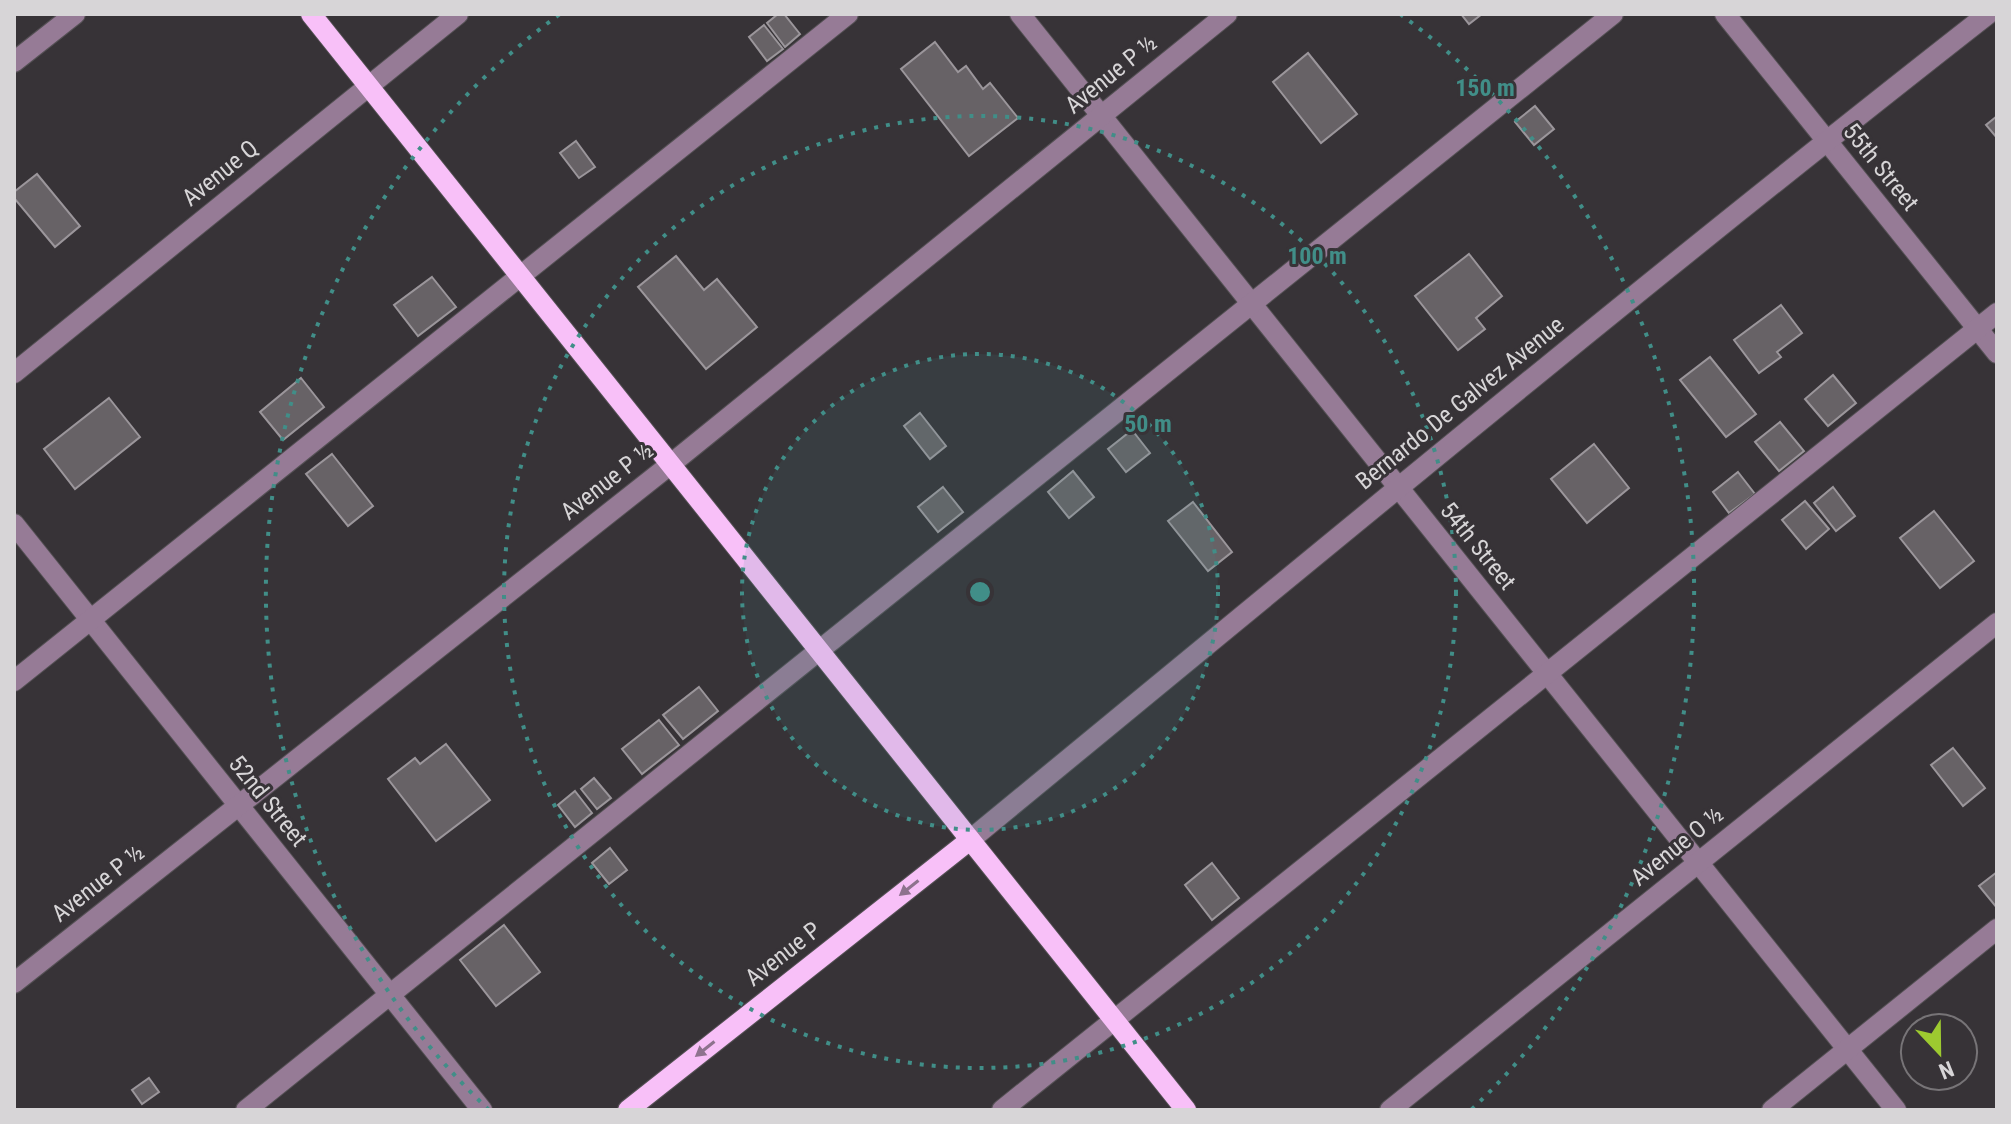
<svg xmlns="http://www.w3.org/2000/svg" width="2011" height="1124" font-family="'Roboto Condensed',sans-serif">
  <rect width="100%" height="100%" fill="#373337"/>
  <g fill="#676266" stroke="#9b969b" stroke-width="2">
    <path d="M778,14H784L800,34L785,47L767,23Z"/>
    <path d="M1461,14H1482L1469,24Z"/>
    <path d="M764,25L783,49L767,61L749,37Z"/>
    <path d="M935,42L958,72L966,66L983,89L990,83L1018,118L969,156L901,69Z"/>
    <path d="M1308,53L1357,114L1321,143L1273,82Z"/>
    <path d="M1535,106L1554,129L1534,145L1515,122Z"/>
    <path d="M1997,116V138L1986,125Z"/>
    <path d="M576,141L595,167L579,178L560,153Z"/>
    <path d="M37,174L80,226L55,247L14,198V192Z"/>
    <path d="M1469,254L1502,296L1476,318L1485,329L1458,350L1415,296Z"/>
    <path d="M676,256L704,290L717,279L757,327L706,369L638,287Z"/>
    <path d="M432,277L456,307L418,336L394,305Z"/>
    <path d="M1781,305L1802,333L1777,352L1781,357L1759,373L1734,340Z"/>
    <path d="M1710,357L1756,414L1726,437L1680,380Z"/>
    <path d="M1833,375L1856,403L1828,426L1805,399Z"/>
    <path d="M301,378L324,407L283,440L260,412Z"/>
    <path d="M109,398L140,437L75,489L44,449Z"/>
    <path d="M920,413L946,446L930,459L904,426Z"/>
    <path d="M1780,422L1804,451L1779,471L1755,442Z"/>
    <path d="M1132,430L1150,453L1126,472L1108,449Z"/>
    <path d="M1594,444L1629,488L1587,523L1551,479Z"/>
    <path d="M332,454L373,506L348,526L306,474Z"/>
    <path d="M1073,471L1094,497L1069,518L1048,492Z"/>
    <path d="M1738,472L1755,494L1729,513L1713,492Z"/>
    <path d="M943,487L963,512L938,532L918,507Z"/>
    <path d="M1833,487L1855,516L1836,531L1814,503Z"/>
    <path d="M1805,501L1829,529L1806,549L1782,520Z"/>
    <path d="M1193,502L1232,552L1208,571L1168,521Z"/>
    <path d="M1934,511L1974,561L1940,588L1900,538Z"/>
    <path d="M699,687L718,711L683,739L663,715Z"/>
    <path d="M659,720L679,745L642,774L622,749Z"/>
    <path d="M446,744L490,800L436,841L388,779L415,758L420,764Z"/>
    <path d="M1953,748L1985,788L1963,806L1931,765Z"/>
    <path d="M594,778L611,798L597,809L581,789Z"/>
    <path d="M575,791L592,813L575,827L558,805Z"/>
    <path d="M610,848L627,870L609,884L592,863Z"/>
    <path d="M1212,863L1239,898L1212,920L1185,885Z"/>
    <path d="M1997,872V908L1979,886Z"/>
    <path d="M504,925L540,972L496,1006L460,960Z"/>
    <path d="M149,1078L159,1092L142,1104L132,1090Z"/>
  </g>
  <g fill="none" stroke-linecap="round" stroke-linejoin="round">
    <defs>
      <g id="minor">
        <path d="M1020,14L1896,1110"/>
        <path d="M1725,14L1997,353"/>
        <path d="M14,62L75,14"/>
        <path d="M14,373L458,14"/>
        <path d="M14,524L482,1110"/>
        <path d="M14,681L848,14"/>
        <path d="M970,840C1308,562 1644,283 1988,14"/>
        <path d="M14,983L671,464L1227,14"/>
        <path d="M246,1110L1613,14"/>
        <path d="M1002,1110L1997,313"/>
        <path d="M1390,1110L1997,623"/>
        <path d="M1772,1110L1997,929"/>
      </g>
      <g id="major">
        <path d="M311,14L1186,1110"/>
        <path d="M628,1110L970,840"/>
      </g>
    </defs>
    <use href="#minor" stroke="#545054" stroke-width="22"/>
    <use href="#major" stroke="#545054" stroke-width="22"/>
    <use href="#minor" stroke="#967b96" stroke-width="20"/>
    <use href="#major" stroke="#f8c0f8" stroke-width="20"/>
  </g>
  <defs><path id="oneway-solid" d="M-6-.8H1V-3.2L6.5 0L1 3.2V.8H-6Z" transform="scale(2)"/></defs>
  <g fill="#8e728e">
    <use href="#oneway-solid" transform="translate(909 888) rotate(142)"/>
    <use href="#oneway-solid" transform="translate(705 1049) rotate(142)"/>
  </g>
  <circle cx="980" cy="592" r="238" fill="#418e88" fill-opacity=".12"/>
  <g fill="none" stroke="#418e88" stroke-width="4" stroke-dasharray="4 8">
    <circle cx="980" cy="592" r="238"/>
    <circle cx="980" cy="592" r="476"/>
    <path d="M489 1110A714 714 0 0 1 560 14M1400 14A714 714 0 0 1 1471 1110"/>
  </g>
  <g text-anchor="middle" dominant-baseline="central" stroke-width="6" stroke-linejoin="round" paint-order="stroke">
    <g font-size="24" fill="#d7d5d7" stroke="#373337">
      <text transform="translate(1111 74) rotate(-39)">Avenue P ½</text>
      <text transform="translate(1881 167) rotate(51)">55th Street</text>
      <text transform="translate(220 173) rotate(-39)">Avenue Q</text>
      <text transform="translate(1460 403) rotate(-39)">Bernardo De Galvez Avenue</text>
      <text transform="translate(607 481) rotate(-38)">Avenue P ½</text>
      <text transform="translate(1478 546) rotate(51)">54th Street</text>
      <text transform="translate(268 801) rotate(51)">52nd Street</text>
      <text transform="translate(1677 846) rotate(-39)">Avenue O ½</text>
      <text transform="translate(98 883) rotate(-38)">Avenue P ½</text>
      <text transform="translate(783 954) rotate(-38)">Avenue P</text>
    </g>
  </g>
  <circle cx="980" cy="592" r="12" fill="#418e88" stroke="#373337" stroke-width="4"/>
  <g font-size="24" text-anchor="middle" font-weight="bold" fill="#418e88" stroke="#373337" stroke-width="6" stroke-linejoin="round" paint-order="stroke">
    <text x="1485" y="96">150 m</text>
    <text x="1317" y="264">100 m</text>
    <text x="1148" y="432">50 m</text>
  </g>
  <rect width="2011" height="1124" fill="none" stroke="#d7d5d7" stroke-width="32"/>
  <g transform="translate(1939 1052) rotate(158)"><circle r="38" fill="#373337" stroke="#777477" stroke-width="2"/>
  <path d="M0-6L14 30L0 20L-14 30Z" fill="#9dca30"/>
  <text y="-12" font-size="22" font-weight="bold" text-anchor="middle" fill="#d7d5d7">N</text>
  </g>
</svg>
